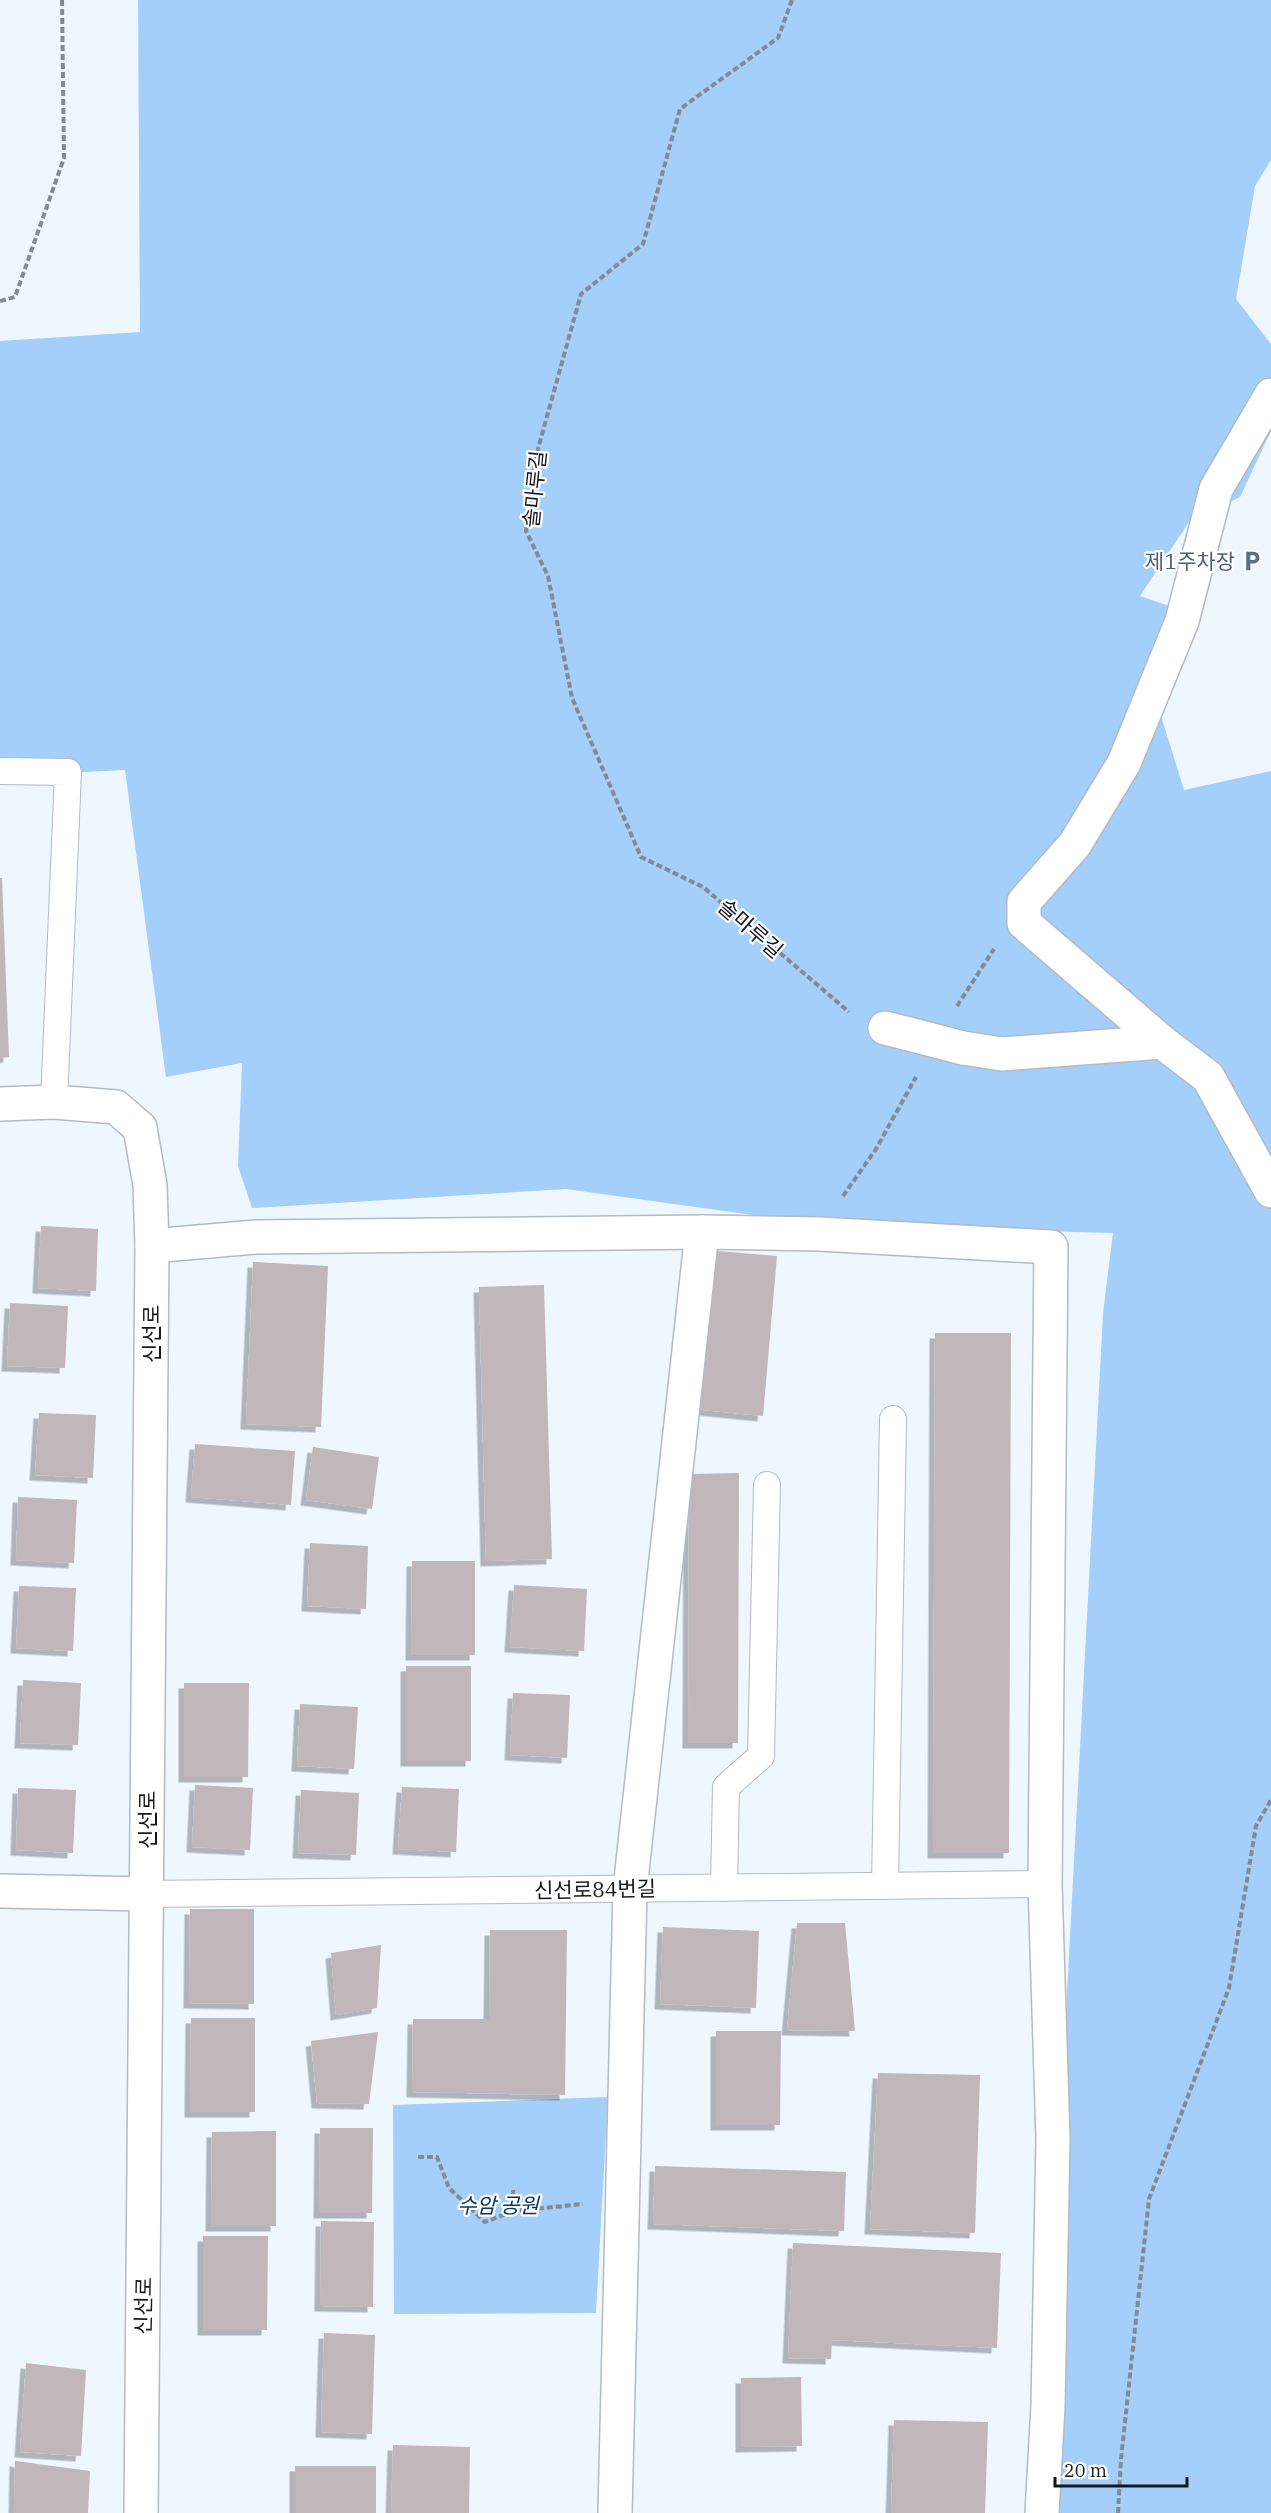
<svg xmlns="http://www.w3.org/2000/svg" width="1271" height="2513" font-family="'IBM Plex Serif','Noto Sans KR',serif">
  <defs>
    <filter id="shadow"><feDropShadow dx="-5.5" dy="5.5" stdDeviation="0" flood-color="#0004"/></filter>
  </defs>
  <rect width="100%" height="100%" fill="#eef6fe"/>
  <g fill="#a4cffa">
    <path d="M138,0H1271V160L1255,186L1236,299L1271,344V431L1240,497L1189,522L1140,596L1196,615L1154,693L1184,790L1271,771V2513H1060L1059,2145L1103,1314L1113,1233L832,1226L566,1189L252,1208L238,1166L242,1063L166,1077L125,770L0,776V341L140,332Z"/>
    <path d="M608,2097L596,2313L394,2314L393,2105Z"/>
  </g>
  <g fill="#c1b6b9" filter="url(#shadow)">
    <path d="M0,878H2L9,1057L0,1058Z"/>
    <path d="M41,1226L98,1229L96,1291L38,1288Z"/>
    <path d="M706,1250L777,1256L763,1416L693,1409Z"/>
    <path d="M253,1262L328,1266L321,1427L246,1424Z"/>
    <path d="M544,1285L552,1559L486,1561L479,1287Z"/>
    <path d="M10,1303L68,1306L65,1368L7,1366Z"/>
    <path d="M935,1333H1011L1009,1853H933Z"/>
    <path d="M39,1413L96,1415L93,1478L35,1475Z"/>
    <path d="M195,1444L295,1451L291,1505L191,1497Z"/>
    <path d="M313,1447L379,1457L372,1509L306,1500Z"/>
    <path d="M739,1473L738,1743H688L689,1474Z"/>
    <path d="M18,1497L77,1500L74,1563L16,1560Z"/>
    <path d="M310,1543L368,1546L366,1609L307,1606Z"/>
    <path d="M412,1561H475V1655H411Z"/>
    <path d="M514,1585L587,1589L584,1651L510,1647Z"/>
    <path d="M19,1586L76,1588L73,1651L16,1648Z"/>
    <rect x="406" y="1666" width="65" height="95"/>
    <path d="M23,1680L81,1683L78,1745L20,1743Z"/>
    <path d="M184,1683H249L248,1777H184Z"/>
    <path d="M513,1693L570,1695L567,1758L510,1755Z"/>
    <path d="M300,1704L358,1707L354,1769L297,1766Z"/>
    <path d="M195,1785L253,1788L250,1850L192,1847Z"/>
    <path d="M402,1787L459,1789L456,1852L398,1849Z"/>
    <path d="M18,1788L76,1790L73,1853L16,1850Z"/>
    <path d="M301,1790L359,1793L356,1855L298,1853Z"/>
    <path d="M190,1909H254V2004L189,2003Z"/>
    <path d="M797,1923H845L855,2031L787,2030Z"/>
    <path d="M663,1927L759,1931L756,2008L660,2004Z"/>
    <path d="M490,1930H567L565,2095L412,2092L413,2019H489Z"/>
    <path d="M381,1945L377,2008L336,2015L331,1953Z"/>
    <path d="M191,2018H255V2112H190Z"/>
    <path d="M716,2031H781L780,2125H716Z"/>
    <path d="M378,2032L369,2104L317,2103L311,2041Z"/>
    <path d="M878,2073L980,2075L975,2233L870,2229Z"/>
    <path d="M320,2128H373L372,2213H319Z"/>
    <path d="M276,2131V2226H211L212,2132Z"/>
    <path d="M655,2166L846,2172L844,2231L653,2224Z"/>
    <path d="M321,2221L374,2222L373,2307L320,2306Z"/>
    <path d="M203,2236H268L267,2330H203Z"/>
    <path d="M793,2243L1001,2253L997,2348L832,2340L831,2359L788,2358Z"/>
    <path d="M324,2333L375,2335L372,2434L321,2432Z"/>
    <path d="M26,2363L86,2370L81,2456L20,2452Z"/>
    <path d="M801,2377L802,2446L741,2447V2378Z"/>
    <path d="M894,2420L988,2422L985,2513H891Z"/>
    <path d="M393,2445L470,2447L469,2513H391Z"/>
    <path d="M15,2461L90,2471L88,2513H14Z"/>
    <rect x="295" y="2466" width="81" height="47"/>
  </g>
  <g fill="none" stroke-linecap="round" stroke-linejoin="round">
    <defs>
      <g id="service">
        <path d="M0,771L68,772L54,1102"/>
        <path d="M885,1886L893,1419"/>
        <path d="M724,1888L726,1787L761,1756L767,1485"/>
        <path d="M146,1894L1045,1884"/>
      </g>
      <g id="minor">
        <path d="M1271,395L1216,489L1182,621L1124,763L1075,844L1024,902V923L1162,1042L1208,1077L1271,1191"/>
        <path d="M885,1028L909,1034"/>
        <path d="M963,1048L1002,1054L1162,1042"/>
        <path d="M0,1104L54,1102L116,1107L140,1128"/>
        <path d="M152,1246L256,1237L702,1232L819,1234L1051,1247L1045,1884L1053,2138L1048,2406L1042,2513"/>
        <path d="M0,1891L146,1894"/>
        <path d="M615,2513L630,1889L702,1232"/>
      </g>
      <path id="tertiary" d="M140,1128L150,1185L152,1246L141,2513"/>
    </defs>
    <use href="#service" stroke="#b3bac2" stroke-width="28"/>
    <use href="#minor" stroke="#b3bac2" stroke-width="36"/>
    <use href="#tertiary" stroke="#b3bac2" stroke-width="36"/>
    <g stroke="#858a90" stroke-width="4" stroke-dasharray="6 3" stroke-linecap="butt">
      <path d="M792,0L778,38L680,109L643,244L581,294L536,456L526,531L548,576L572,698L641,857L703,887L849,1012"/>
      <path d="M0,301L15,297L64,158L62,0"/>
      <path d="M957,1006L994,949"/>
      <path d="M843,1196L876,1149L916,1077"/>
      <path d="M418,2157H437L449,2188L485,2222L514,2211"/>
      <path d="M513,2190L514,2211L583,2204"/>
      <path d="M1118,2513L1121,2459L1149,2199L1229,1988L1256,1826L1271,1800"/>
    </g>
    <use href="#service" stroke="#fff" stroke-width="26"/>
    <use href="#minor" stroke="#fff" stroke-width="33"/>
    <use href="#tertiary" stroke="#fff" stroke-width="33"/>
    <defs>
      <path id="minor-bridge" d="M909,1034L963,1048"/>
    </defs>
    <use href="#minor-bridge" stroke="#b3bac2" stroke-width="36" stroke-linecap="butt"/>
    <use href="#minor-bridge" stroke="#fff" stroke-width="33"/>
  </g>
  <defs>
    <symbol id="parking-bare" viewBox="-9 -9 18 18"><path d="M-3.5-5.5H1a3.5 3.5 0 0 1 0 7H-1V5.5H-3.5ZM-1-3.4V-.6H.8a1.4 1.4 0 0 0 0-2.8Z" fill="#5c6f8a" stroke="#fff" stroke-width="2.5" paint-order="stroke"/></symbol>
  </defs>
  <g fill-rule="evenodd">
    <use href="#parking-bare" x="1237" y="546" width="30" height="30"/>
  </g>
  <g text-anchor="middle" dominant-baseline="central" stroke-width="4.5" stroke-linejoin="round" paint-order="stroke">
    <g font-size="21" fill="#15181b" stroke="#fff">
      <text transform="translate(534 489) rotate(-84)">솔마루길</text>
      <text transform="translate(751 928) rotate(41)">솔마루길</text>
      <text transform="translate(151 1334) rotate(-90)">신선로</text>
      <text transform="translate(147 1820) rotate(-90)">신선로</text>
      <text transform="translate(595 1889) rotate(-1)">신선로84번길</text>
      <text transform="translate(143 2306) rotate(-89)">신선로</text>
    </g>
    <g font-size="21" fill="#4e5e75" stroke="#fff" text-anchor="end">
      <text x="1235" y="561">제1주차장</text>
    </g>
    <g font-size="21" font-style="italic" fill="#083458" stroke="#fff">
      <text x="498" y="2205">수암 공원</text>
    </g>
  </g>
  <path d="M1055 2477v9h132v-9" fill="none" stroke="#15181b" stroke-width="3"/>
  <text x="1064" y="2477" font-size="18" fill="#15181b" stroke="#ffffff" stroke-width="4.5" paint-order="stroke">20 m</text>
</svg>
